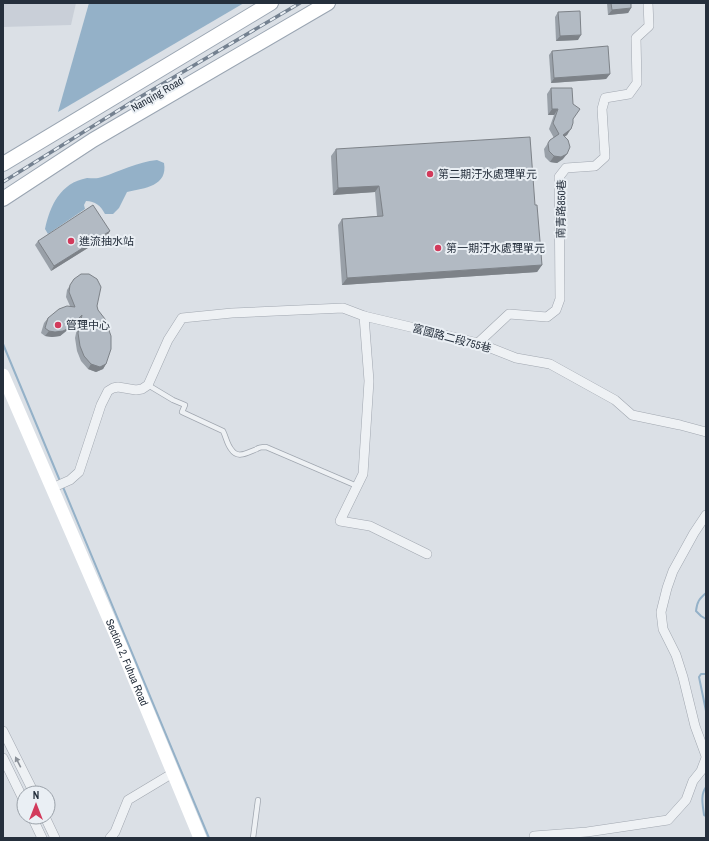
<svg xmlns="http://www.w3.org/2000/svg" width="709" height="841" font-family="'Archivo Narrow','Noto Sans TC',sans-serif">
  <rect width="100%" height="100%" fill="#dbe0e6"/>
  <path fill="#c9cfd8" d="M3,3H76L71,25L3,27Z"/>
  <g fill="#94b1c8">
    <path d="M89,3H244L58,112Z"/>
    <path d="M157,160L164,163C168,186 145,188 127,192L119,208L113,214H105C101,206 95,201 86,201L84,205L85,209L48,234L45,229C50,206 60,183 87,178C92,178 97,179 102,177C121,171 137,162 157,160Z"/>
  </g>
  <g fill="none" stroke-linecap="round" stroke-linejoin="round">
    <g stroke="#94b1c8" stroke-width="2">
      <path d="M3,344L60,481"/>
      <path d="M63,487L209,838"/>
      <path d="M706,593C699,599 697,602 696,611L701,616L706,619"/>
      <path d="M706,674H701L699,677L706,711"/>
      <path d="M706,787C700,795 703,806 704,815L706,816"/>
    </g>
    <defs>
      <g id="lane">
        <path d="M148,385L173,400L185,405L182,412L223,431C226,437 227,444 231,449C238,460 248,452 257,449C259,447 263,447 266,447L357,486"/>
        <path d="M253,838L258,800"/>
      </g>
      <g id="street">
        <path d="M364,316L369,381L363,474L340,521L370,526L427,554"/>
        <path d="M478,343L509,314L547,317L556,310L560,299L559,177L566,168L595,166L605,157L602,109L605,98L629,94L637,83L636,38L649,26L648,3"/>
        <path d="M52,488L70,480L79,472L101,405L108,391L113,388L118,387L136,390L142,389L148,385L168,340L182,318L232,313L343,308L364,316L478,343L516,358L550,364L615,400L632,415L680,425L706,432"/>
        <path d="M706,515L694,533L673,571L667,588L661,612L663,629L676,655L683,677L695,726L706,756"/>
        <path d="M3,731L34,793"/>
        <path d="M3,758L24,801"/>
        <path d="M32,817L42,838"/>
        <path d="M45,817L55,838"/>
        <path d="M534,836L587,832L668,820L686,800L693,781L701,771L706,758"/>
        <path d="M110,838L115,832L128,800L173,773"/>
      </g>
      <g id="primary">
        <path d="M3,164L271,3"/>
        <path d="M3,199L93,140L328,3"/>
      </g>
    </defs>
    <use href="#lane" stroke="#a1a7b0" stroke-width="6"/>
    <use href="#street" stroke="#a1a7b0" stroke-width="10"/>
    <use href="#primary" stroke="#9aa5b2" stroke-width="16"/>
    <use href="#lane" stroke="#eef1f4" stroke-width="4.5"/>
    <use href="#street" stroke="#eef1f4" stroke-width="9"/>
    <path stroke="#fff" stroke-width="13" id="s1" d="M3,375L121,647L200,838"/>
    <use href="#primary" stroke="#fff" stroke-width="14"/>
    <defs>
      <path id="rail" d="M3,182L135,100L300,3"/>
    </defs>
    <use href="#rail" stroke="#748190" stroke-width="3.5"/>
    <use href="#rail" stroke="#eaeff4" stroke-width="2" stroke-dasharray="6" stroke-linecap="butt"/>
  </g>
  <g fill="#99a0a8">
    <path d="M607,3H631V8L628,13L608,15Z"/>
    <path d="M558,12L578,40L556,41L555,17Z"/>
    <path d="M552,51L610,74L606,79L551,83L549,55Z"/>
    <path d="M551,88L573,119L567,135L565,136L563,159L557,163L550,162L545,157L544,149L550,140L554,138L549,129L554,115H548L547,94Z"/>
    <path d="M336,149L535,205L542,265L537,272L342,285L338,225L342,219L377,216L375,192L333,195L331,156Z"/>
    <path d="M107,236L51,271L35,245L38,241Z"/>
    <path d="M74,279L97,306L106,364L103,369L96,372L88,369L81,361L77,351L75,338L79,319L65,332L60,336L52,337L45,336L41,333L44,323L48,318L70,306L66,297L67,290Z"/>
  </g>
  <g fill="#7d8288">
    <path d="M631,8L628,13L608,15L612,10Z"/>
    <path d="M581,35L578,40L556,41L560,36Z"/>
    <path d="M610,74L606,79L551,83L554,78Z"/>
    <path d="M552,109H558L554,115H548Z"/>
    <path d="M571,129L567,135L559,141L563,135Z"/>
    <path d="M567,154L563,159L557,163L550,162L554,156Z"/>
    <path d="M379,186L375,192L333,195L338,188Z"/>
    <path d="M110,231L107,236L51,271L54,266Z"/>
    <path d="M542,265L537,272L342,285L347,278Z"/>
    <path d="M82,315L79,319L65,332L60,336L52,337L45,336L49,331Z"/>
    <path d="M91,364H106L103,369L96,372L88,369Z"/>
  </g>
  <g fill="#b2bac3" stroke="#7d8288">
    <path d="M611,3H631V8L612,10Z"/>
    <path d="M580,11L581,35L560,36L558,12Z"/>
    <path d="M608,46L610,74L554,78L552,51Z"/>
    <path d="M551,88H572L573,104L580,109L573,119V123L571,129L563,135L568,140L570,147L567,154L561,157L554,156L549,151L548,143L550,140L559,134L553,123L558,109H552Z"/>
    <path d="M530,137L535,205H537L542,265L347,278L342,219L383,216L379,186L338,188L336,149Z"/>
    <path d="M93,205L110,231L54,266L38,241Z"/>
    <path d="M81,274H89L97,279L101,287L97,306L98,310L105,319L111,336V349L106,364L100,367L91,364L84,356L80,346L78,333L82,315L69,328L63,331L55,332L49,331L45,328L48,318L59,309L67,306L75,307L69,292L70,285L74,279Z"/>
  </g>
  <defs><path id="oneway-solid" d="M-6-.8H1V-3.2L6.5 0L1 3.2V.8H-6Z"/></defs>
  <use fill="#8a9098" href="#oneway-solid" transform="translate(18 762) rotate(-117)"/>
  <g fill="#d23a5b" stroke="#eaeff4" stroke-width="1.5">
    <circle cx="430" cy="174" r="4"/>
    <circle cx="71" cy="241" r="4"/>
    <circle cx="438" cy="248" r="4"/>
    <circle cx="58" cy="325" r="4"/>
  </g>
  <g text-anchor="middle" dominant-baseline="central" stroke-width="4" stroke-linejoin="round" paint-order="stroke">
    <g font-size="11" fill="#252f3c" stroke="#eaeff4">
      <text transform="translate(157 94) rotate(-30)">Nanqing Road</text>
      <text transform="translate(561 209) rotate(-89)">南青路850巷</text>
      <text transform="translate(452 338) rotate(15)">富國路二段755巷</text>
      <text stroke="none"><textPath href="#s1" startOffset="313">Section 2, Fuhua Road</textPath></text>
    </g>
    <g font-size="11" fill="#252f3c" stroke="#eaeff4" text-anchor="start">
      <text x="438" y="174">第二期汙水處理單元</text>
      <text x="79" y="241">進流抽水站</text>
      <text x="446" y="248">第一期汙水處理單元</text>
      <text x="66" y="325">管理中心</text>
    </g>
  </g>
  <rect width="709" height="841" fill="none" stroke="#252f3c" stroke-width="8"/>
  <g transform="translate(36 805)"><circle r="19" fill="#eaeff4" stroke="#9ba2aa"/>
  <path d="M0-3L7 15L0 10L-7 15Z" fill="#d23a5b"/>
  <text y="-6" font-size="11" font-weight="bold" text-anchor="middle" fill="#252f3c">N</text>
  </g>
</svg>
